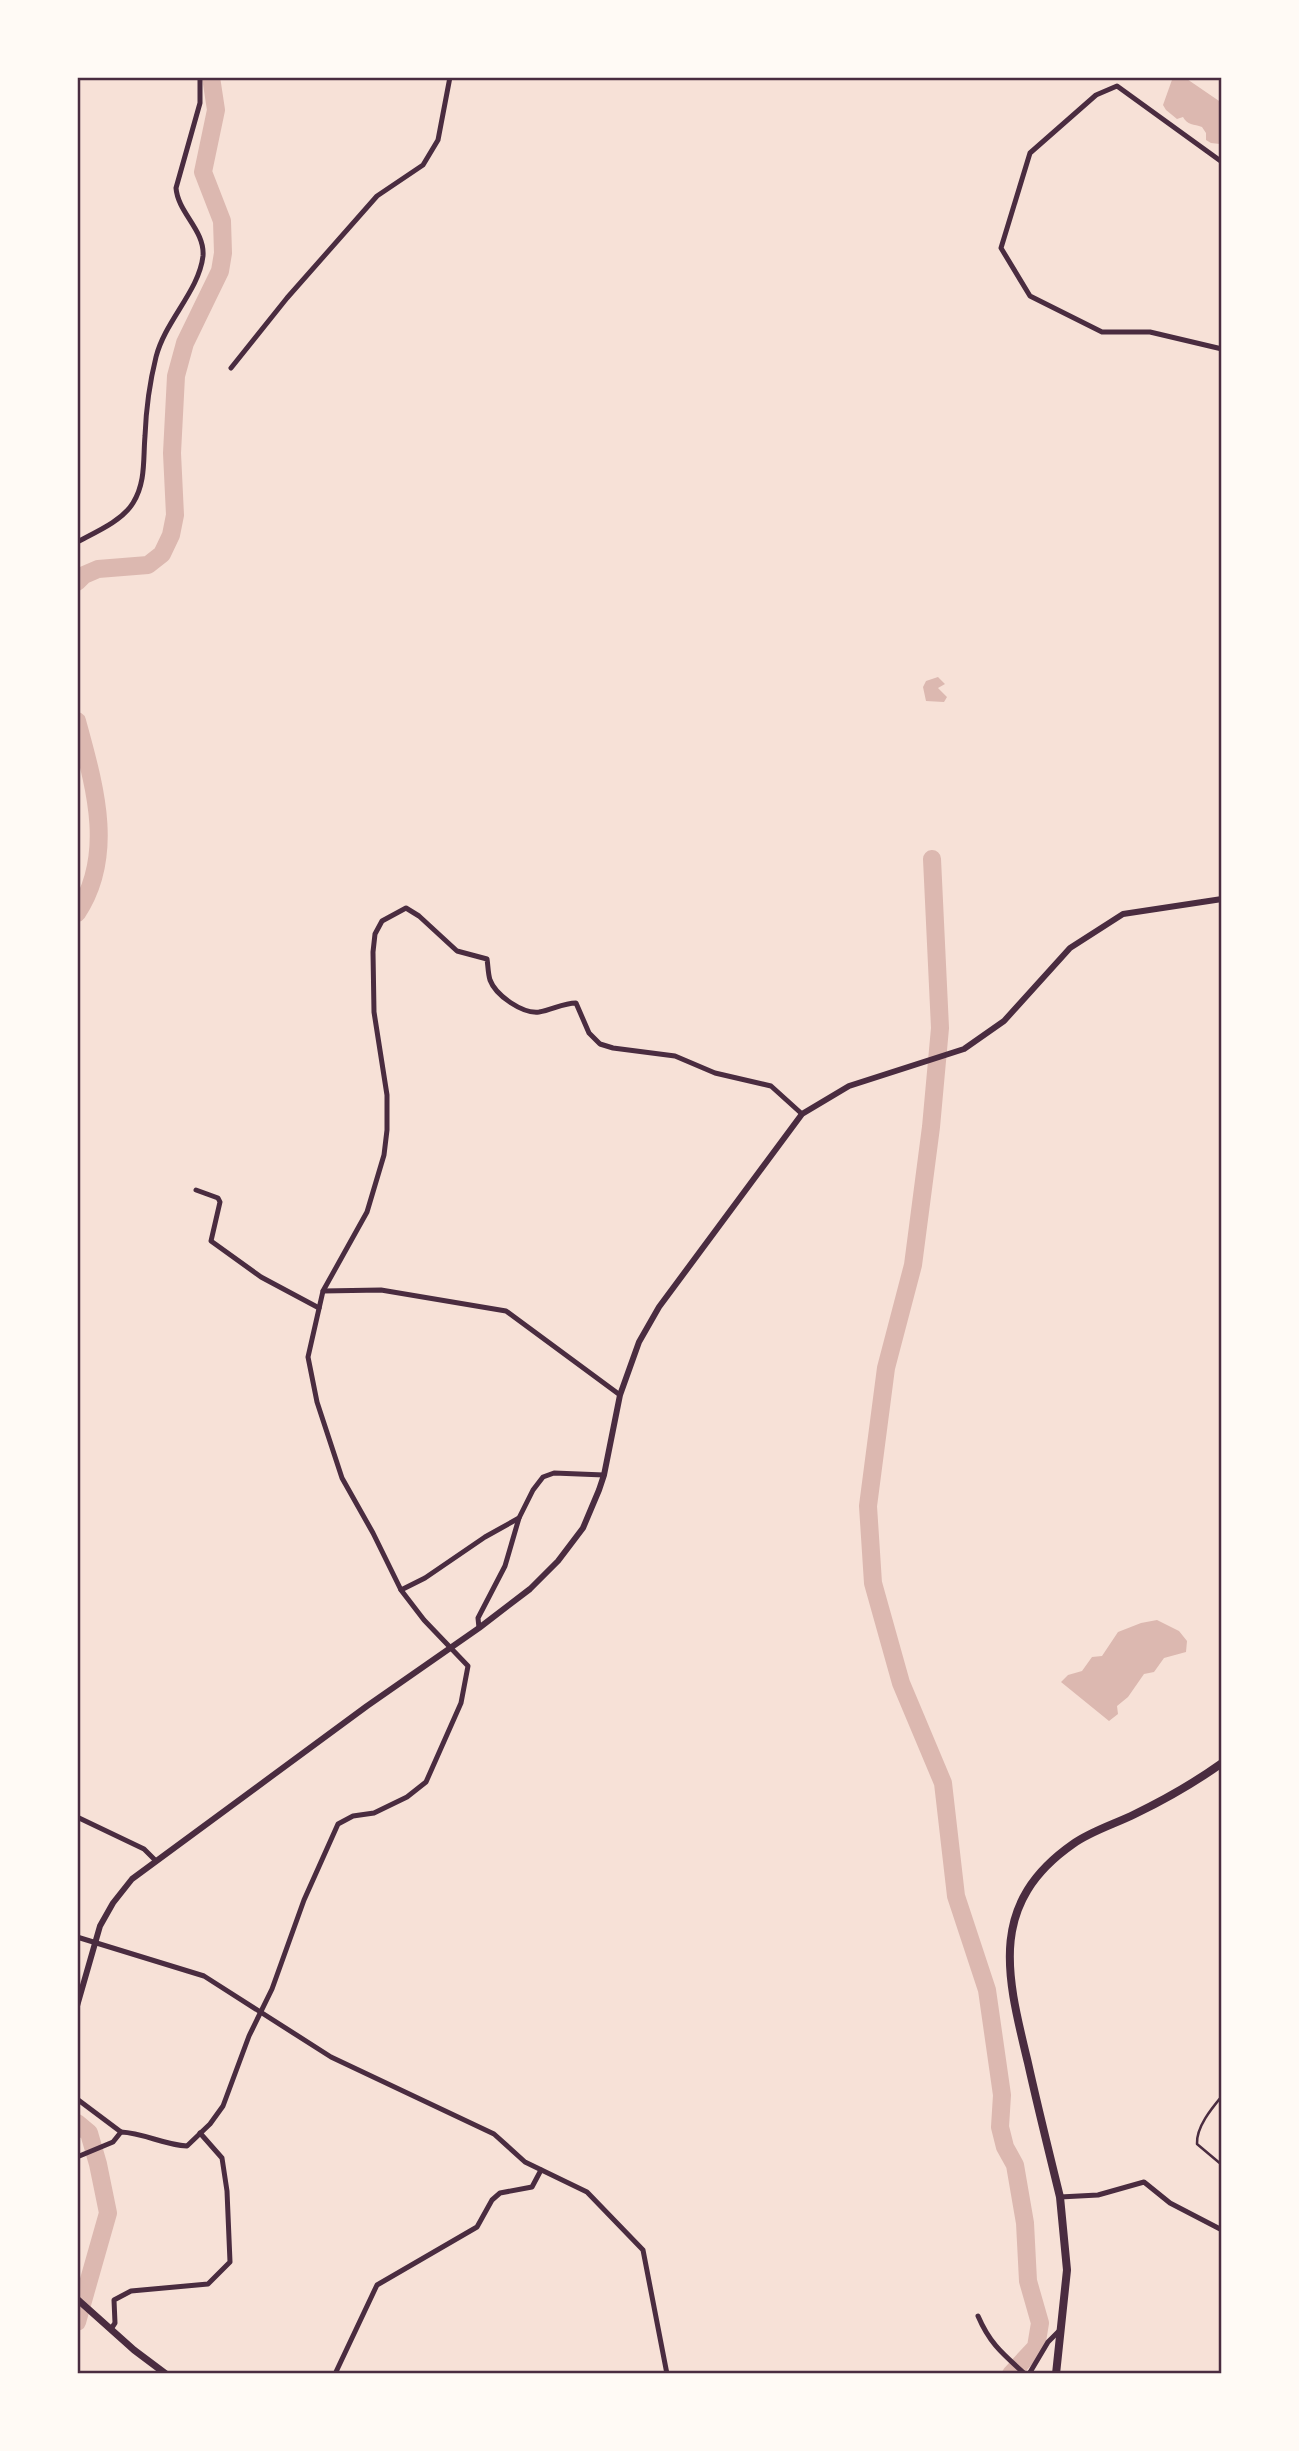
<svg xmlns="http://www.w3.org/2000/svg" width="1299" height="2451" font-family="'Golos Text',sans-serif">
  <rect width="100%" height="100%" fill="#f7e1d7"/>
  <g fill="#dcb8b0">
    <path d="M1173,77H1184L1222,103V148L1220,144L1211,143L1206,140V133L1202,127C1194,124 1187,125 1183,117L1177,119L1166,110L1163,105Z"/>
    <path d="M938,677L945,684L938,688L947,697L944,702L926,701L923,687L926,681Z"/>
    <path d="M1157,1620L1179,1631L1187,1641L1186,1652L1164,1658L1154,1672L1144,1674L1128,1697L1117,1706L1118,1714L1109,1721L1061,1682L1068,1675L1082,1671L1092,1657L1102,1656L1118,1632L1141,1623Z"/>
  </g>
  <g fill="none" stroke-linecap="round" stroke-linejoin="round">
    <g stroke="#dcb8b0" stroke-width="18">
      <path d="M77,582L84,575L98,569L148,565L162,554L171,535L175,515L172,453L176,376L185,343L220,271L223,253L222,221L203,172L216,110L211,77"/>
      <path d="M77,721C94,784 116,854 77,913"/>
      <path d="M932,859L940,1028L931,1127L913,1265L886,1368L868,1506L873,1583L901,1683L943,1783L956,1896L987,1990L1002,2095L1000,2127L1005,2147L1015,2165L1025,2223L1028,2281L1040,2323L1036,2347L1011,2374"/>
      <path d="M77,2123L89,2133L98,2164L108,2213L77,2322"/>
    </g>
    <path stroke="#4a2c40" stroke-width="2.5" d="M1222,2096C1212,2108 1196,2127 1197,2144L1222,2165"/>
    <g stroke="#4a2c40" stroke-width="5">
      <path d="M1222,162L1117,86L1096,95L1030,153L1001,248L1030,296L1102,332H1150L1222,349"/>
      <path d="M231,368L287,298L377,196L423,165L438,140L450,77"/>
      <path d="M77,542C96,532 122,521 133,503C146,482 143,459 145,436C146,410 150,381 156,357C165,321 199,291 203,256C205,230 178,213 176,188L200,103V77"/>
      <path d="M196,1190L218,1198L220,1202L211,1241L261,1277L319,1308"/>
      <path d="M323,1291L381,1290L506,1311L620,1395"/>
      <path d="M401,1590L425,1578L485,1537L519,1518L533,1490L543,1477L554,1473L604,1475"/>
      <path d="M479,1628L478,1618L505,1566L519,1518"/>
      <path d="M77,1817L144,1849L156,1861"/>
      <path d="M77,1937L204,1976L331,2057L494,2134L525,2162L587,2192L643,2250L667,2374"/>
      <path d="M77,2099L121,2132"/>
      <path d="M77,2157L113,2142L121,2132C144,2133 164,2145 187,2146L210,2124L223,2106L249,2036L272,1989L304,1900L338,1824L353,1816L374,1813L407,1797L426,1782L461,1703L468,1666L424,1620L401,1590L373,1533L342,1478L317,1402L308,1357L323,1291L367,1212L384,1155L387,1130V1095L374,1012L373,952L375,934L382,921L406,908L419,916L457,951L487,959C488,965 488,974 490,980C496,996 523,1014 539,1012C552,1010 563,1003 576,1003L589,1033L600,1044L613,1048L675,1056L715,1073L771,1086L802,1114"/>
      <path d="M1060,2197L1098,2195L1144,2182L1170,2203L1222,2230"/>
      <path d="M978,2316C990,2344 1003,2354 1025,2374"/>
      <path d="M111,2329L115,2323L114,2300L131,2291L208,2284L230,2262L227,2191L222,2158L200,2133"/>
      <path d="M335,2374L377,2285L477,2227L492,2200L500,2193L532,2187L541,2170"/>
      <path d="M1029,2374L1048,2342L1060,2330"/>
    </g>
    <path stroke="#4a2c40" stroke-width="6" d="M77,2006L100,1926L113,1903L132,1879L367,1706L479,1628L530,1589L558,1561L583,1528L599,1490L604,1475L620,1395L639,1342L659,1307L802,1114L849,1086L964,1049L1004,1021L1070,948L1123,914L1222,899"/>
    <path stroke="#4a2c40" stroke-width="7" d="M77,2299L134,2350L166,2374"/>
    <path stroke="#4a2c40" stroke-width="8" d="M1056,2374L1067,2270L1060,2197C1049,2152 1038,2108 1028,2063C1007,1976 987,1904 1073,1844C1091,1831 1115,1824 1135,1814C1166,1799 1194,1783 1222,1763"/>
  </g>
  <rect width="1299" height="2451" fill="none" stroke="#fffaf5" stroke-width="158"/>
  <rect x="79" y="79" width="1141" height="2293" fill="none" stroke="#4a2c40" stroke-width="2.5"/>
</svg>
